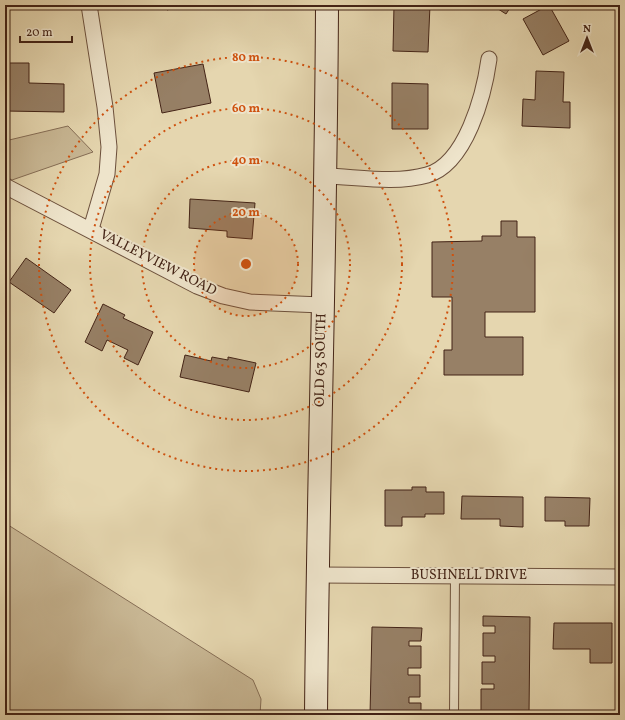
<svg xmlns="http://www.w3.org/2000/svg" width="625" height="720" font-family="Vollkorn,serif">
  <rect width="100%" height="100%" fill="#e5d6af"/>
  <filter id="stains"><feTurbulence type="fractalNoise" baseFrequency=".005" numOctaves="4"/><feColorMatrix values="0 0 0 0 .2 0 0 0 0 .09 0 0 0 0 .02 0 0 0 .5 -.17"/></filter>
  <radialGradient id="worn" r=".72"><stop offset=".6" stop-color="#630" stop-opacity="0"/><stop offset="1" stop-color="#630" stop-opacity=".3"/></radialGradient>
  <g fill="#c9b895" stroke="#866e56">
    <path d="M68,126L93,152L12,180L5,176V141Z"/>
    <path d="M5,523L253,680L261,699L260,715H5Z"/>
  </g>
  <g fill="#978066" stroke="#432316">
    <path d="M166,5H184L167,10Z"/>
    <path d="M394,5H430L428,52L393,51Z"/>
    <path d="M492,5H512L506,14Z"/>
    <path d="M549,5L569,41L543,55L523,19Z"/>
    <path d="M7,63H29V83L64,84V112L5,111Z"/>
    <path d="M203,64L211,103L162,113L154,73Z"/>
    <path d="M536,71L564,72L563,102H570V128L522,126L523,99L535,100Z"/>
    <path d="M392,83L428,84V129H392Z"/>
    <path d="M190,199L255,203L252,239L227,237V231L189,228Z"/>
    <path d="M501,221H517V237H535V312H485V337H523V375H444V350H452V297H432V242L482,241V236H501Z"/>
    <path d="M26,258L71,290L54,313L9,282Z"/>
    <path d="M103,304L125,315L123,318L153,332L138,365L124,358L128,350L107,340L102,351L85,342Z"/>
    <path d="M185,355L211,361L212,357L228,360V357L256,363L249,392L180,377Z"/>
    <path d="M412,487H426V492H444V514H425V517H402V526H385V490H412Z"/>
    <path d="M462,496L523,497V527L500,526V519H461Z"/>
    <path d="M545,497L590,498L589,526H565V521H545Z"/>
    <path d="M483,616L530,617L529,715L481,713V689H494V684H482V662H495V656H483V633H495V626H483Z"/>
    <path d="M554,623H612V663H590V649H553Z"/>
    <path d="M372,627L422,628L421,641H409V646H421V668H408V675H420V697H409V703H421V715H370Z"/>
  </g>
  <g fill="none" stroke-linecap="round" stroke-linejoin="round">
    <defs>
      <path id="lane" d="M454,715L455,575"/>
      <g id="street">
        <path d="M89,5L105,107L109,147L107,174L91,229"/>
        <path d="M326,176C358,177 395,184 427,175C466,164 484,95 489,59"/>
        <path d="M5,186L197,286L223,296L250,302L322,305"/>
        <path d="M317,575L620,577"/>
      </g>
      <path id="secondary" d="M316,715C318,478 326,242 327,5"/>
    </defs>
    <use href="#lane" stroke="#6c503c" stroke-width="10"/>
    <use href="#street" stroke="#6c503c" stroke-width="17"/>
    <use href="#secondary" stroke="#432316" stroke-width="24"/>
    <use href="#lane" stroke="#eee4cb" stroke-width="8"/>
    <use href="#street" stroke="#eee4cb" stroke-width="15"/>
    <use href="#secondary" stroke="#eee4cb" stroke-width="22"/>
  </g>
  <circle cx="246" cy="264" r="52" fill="#cf510e" fill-opacity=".12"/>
  <g fill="none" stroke="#cf510e" stroke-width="2" stroke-dasharray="2 4">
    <circle cx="246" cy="264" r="52"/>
    <circle cx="246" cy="264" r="104"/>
    <circle cx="246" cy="264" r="156"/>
    <circle cx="246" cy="264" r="207"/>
  </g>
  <g text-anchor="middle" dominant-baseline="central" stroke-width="4" stroke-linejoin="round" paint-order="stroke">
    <g font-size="14" fill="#432316" stroke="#eee4cb">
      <text transform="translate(158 263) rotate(27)">VALLEYVIEW ROAD</text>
      <text transform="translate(321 360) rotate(-89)">OLD 63 SOUTH</text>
      <text x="469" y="575">BUSHNELL DRIVE</text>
    </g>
  </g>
  <circle cx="246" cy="264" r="6" fill="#cf510e" stroke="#eee4cb" stroke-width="2"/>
  <g font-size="12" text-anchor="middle" font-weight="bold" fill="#cf510e" stroke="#eee4cb" stroke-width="4" stroke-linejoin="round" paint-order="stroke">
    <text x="246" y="61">80 m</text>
    <text x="246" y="112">60 m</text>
    <text x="246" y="164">40 m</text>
    <text x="246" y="216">20 m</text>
  </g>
  <rect width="625" height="720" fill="none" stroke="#e5d6af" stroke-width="20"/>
  <rect x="6" y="6" width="613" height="708" fill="none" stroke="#432316" stroke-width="2"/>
  <rect x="10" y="10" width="605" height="700" fill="none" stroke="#432316"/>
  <g transform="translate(587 38)" stroke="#eee4cb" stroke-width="3" paint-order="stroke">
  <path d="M0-3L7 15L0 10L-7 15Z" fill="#432316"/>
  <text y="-6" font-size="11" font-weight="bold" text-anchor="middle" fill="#432316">N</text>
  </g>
  <path d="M20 36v6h52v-6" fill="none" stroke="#432316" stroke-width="2"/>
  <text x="26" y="36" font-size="12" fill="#432316" stroke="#eee4cb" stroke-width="3" paint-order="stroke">20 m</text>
  <rect width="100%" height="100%" filter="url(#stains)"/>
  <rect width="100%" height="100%" fill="url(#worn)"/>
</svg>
